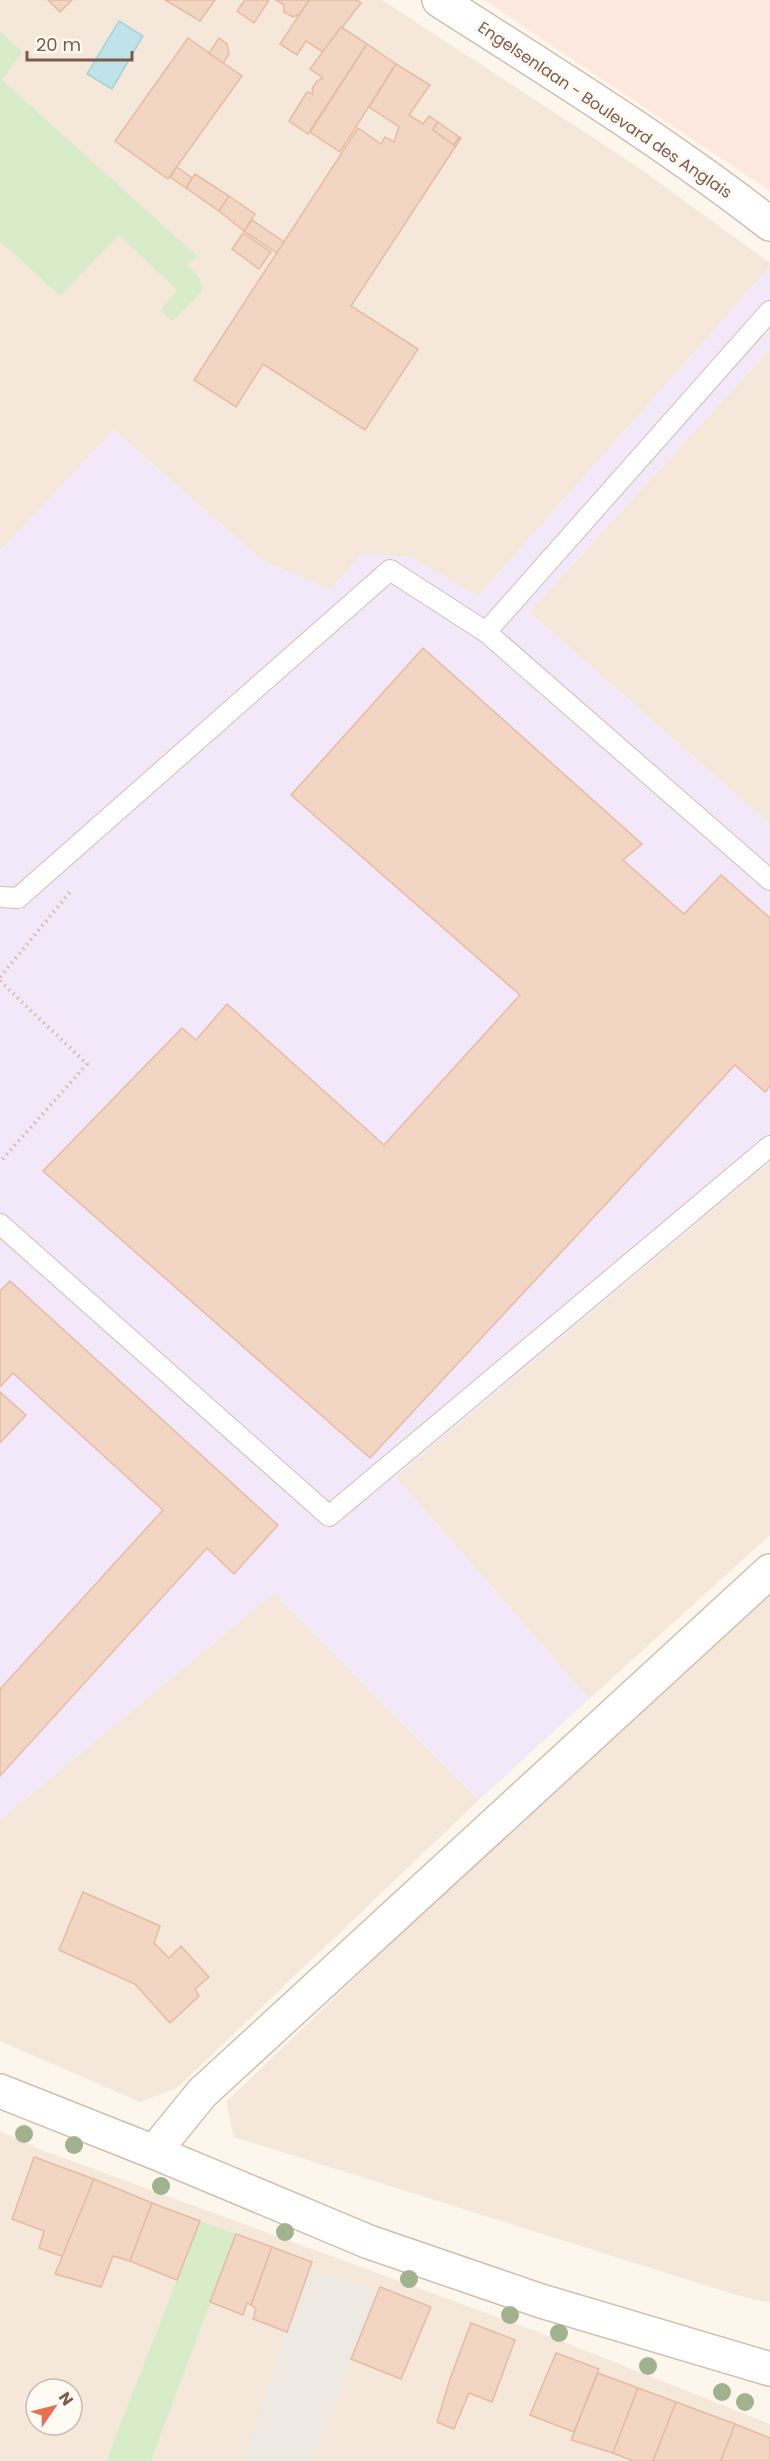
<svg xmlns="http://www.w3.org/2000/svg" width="770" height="2461" font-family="Poppins,sans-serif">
  <rect width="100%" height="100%" fill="#fdf6ec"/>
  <g fill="#f5e8da" fill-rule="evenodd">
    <path d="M0,0H382L632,163L770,263V267L478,596L412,558L363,553L330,590L262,560L114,430L0,551Z"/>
    <path d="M770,349V824L529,612Z"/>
    <path d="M770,1162V1535L589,1699L396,1477Z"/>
    <path d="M770,1590V2303L733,2294L234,2137L226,2102L456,1881Z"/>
    <path d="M274,1593L479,1800L177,2088L140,2102L0,2041V1820Z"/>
    <path d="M0,2131L39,2149L541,2333L770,2424V2461H311L377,2292L308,2269L244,2461H0ZM36,2389H72V2425H36Z"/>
  </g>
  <path fill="#fde8e0" d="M485,0H770V191L539,37Z"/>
  <path fill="#efe9e4" d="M308,2268L378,2292L311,2461H244Z"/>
  <path fill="#f3e8fa" d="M770,267V349L529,612L770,824V1162L396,1477L589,1699L479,1800L274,1593L0,1820V551L114,430L262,560L330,590L363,553L412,558L478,596Z"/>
  <g fill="#d8ecc9">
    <path d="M0,31L22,52L2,80L197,256L187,265L200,278L202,291L172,321L161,310L177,290L119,235L60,296L0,241Z"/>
    <path d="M200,2221L236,2234L151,2461H106Z"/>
  </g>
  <path fill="#bfe3e8" stroke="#a5d3da" stroke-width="1.5" d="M119,21L143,36L112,89L87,74Z"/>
  <g fill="#f3d5c3" stroke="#e6bba3" stroke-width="1.5">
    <path d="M48,0H72L60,12Z"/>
    <path d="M165,0H215L200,21Z"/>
    <path d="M245,0H269L254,23L237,11Z"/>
    <path d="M276,0H309L300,14L293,17L284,12V5Z"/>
    <path d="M309,0H357L361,3L323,52L306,41L297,55L280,44Z"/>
    <path d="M341,27L367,44L308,134L289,121L307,92L313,94L312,89L317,81L323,78L310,69Z"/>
    <path d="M188,38L242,76L168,179L115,141Z"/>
    <path d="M219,38L227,44L229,54L223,63L209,53Z"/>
    <path d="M367,44L396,64L340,152L310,132Z"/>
    <path d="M396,64L430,85L409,115L423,124L429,116L438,122L433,130L454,145L459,137L461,138L351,306L418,349L365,430L263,364L236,407L194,380L358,128L381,144L385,137L394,142L399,127L369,107Z"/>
    <path d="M438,122L459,137L454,145L433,130Z"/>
    <path d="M177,167L192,178L186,188L170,177Z"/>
    <path d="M195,174L229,196L219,211L186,188Z"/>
    <path d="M229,196L255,214L244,231L219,211Z"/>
    <path d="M252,220L284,242L277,253L244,231Z"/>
    <path d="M243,233L271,252L259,269L232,249Z"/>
    <path d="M423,648L642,844L623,860L684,914L721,875L770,918V1086L765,1092L735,1065L370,1458L43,1171L182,1028L196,1040L227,1004L384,1145L520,995L291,795Z"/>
    <path d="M10,1281L278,1525L234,1574L207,1548L0,1776V1689L163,1510L13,1373L0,1387V1291Z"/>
    <path d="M0,1392L26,1415L0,1443Z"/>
    <path d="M83,1892L160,1926L154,1943L169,1958L181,1946L209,1977L195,1989L199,1996L170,2023L135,1984L59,1950Z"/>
    <path d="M34,2157L94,2179L64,2257L39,2248L44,2231L12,2219Z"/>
    <path d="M94,2179L152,2203L130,2261L113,2256L101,2287L55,2274Z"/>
    <path d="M152,2203L200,2221L177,2280L130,2261Z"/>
    <path d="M236,2234L272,2247L251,2305L247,2303L243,2315L210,2302Z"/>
    <path d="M272,2247L312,2262L287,2332L253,2319L256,2309L251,2305Z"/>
    <path d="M380,2287L431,2307L401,2379L351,2359Z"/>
    <path d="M471,2323L515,2340L492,2402L469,2393L454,2429L437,2422L450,2379Z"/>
    <path d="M556,2353L599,2369L574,2432L530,2415Z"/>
    <path d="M598,2373L638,2388L613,2453L571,2440Z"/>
    <path d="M638,2388L676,2402L653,2461H633L613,2453Z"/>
    <path d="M676,2402L735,2424L721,2461H653Z"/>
    <path d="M735,2424L770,2438V2461H721Z"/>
  </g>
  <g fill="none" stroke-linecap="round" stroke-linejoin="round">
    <defs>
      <g id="service">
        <path d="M486,632L770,880"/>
        <path d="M0,897L18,898L390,570L486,632L770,311"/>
        <path d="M0,1224L329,1516L770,1146"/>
      </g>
      <g id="minor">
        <path d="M0,2091L154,2152L369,2242L541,2301L770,2369"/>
        <path d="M154,2152L202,2093L770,1571"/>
      </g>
      <path id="tertiary" d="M439,0C551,72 665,142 770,224"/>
    </defs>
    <use href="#service" stroke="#d1beb0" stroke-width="22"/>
    <use href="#minor" stroke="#d1beb0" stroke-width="36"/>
    <use href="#tertiary" stroke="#d1beb0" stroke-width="36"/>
    <g stroke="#d9b8a5" stroke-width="4" stroke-dasharray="1.5 4.5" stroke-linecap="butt">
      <path d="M0,977L70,892"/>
      <path d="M0,981L87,1064L0,1162"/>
    </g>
    <use href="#service" stroke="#fff" stroke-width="20"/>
    <use href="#minor" stroke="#fff" stroke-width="33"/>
    <use href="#tertiary" stroke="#fff" stroke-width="33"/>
  </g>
  <g fill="#a0b28e">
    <circle cx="24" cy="2134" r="9"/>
    <circle cx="74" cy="2145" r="9"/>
    <circle cx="161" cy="2186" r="9"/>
    <circle cx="285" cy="2232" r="9"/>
    <circle cx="409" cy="2279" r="9"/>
    <circle cx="510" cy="2315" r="9"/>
    <circle cx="559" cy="2333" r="9"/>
    <circle cx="648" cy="2366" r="9"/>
    <circle cx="722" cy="2392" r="9"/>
    <circle cx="745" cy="2402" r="9"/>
  </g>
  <g text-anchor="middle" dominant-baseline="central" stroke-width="6" stroke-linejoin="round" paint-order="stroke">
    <g font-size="16" fill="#7a5c4d" stroke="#fffaf3">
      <text transform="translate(605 110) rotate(34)">Engelsenlaan - Boulevard des Anglais</text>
    </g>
  </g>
  <g transform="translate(54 2407) rotate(55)"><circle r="28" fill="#fffaf3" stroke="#cabbb1" stroke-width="1.5"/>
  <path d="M0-4.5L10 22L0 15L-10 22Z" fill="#e76f51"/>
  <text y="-9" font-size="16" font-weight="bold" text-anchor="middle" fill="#7a5c4d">N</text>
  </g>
  <path d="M27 51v9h105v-9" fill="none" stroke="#7a5c4d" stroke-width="3"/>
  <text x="36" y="51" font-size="18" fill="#7a5c4d" stroke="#fffaf3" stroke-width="4.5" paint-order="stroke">20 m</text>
</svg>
